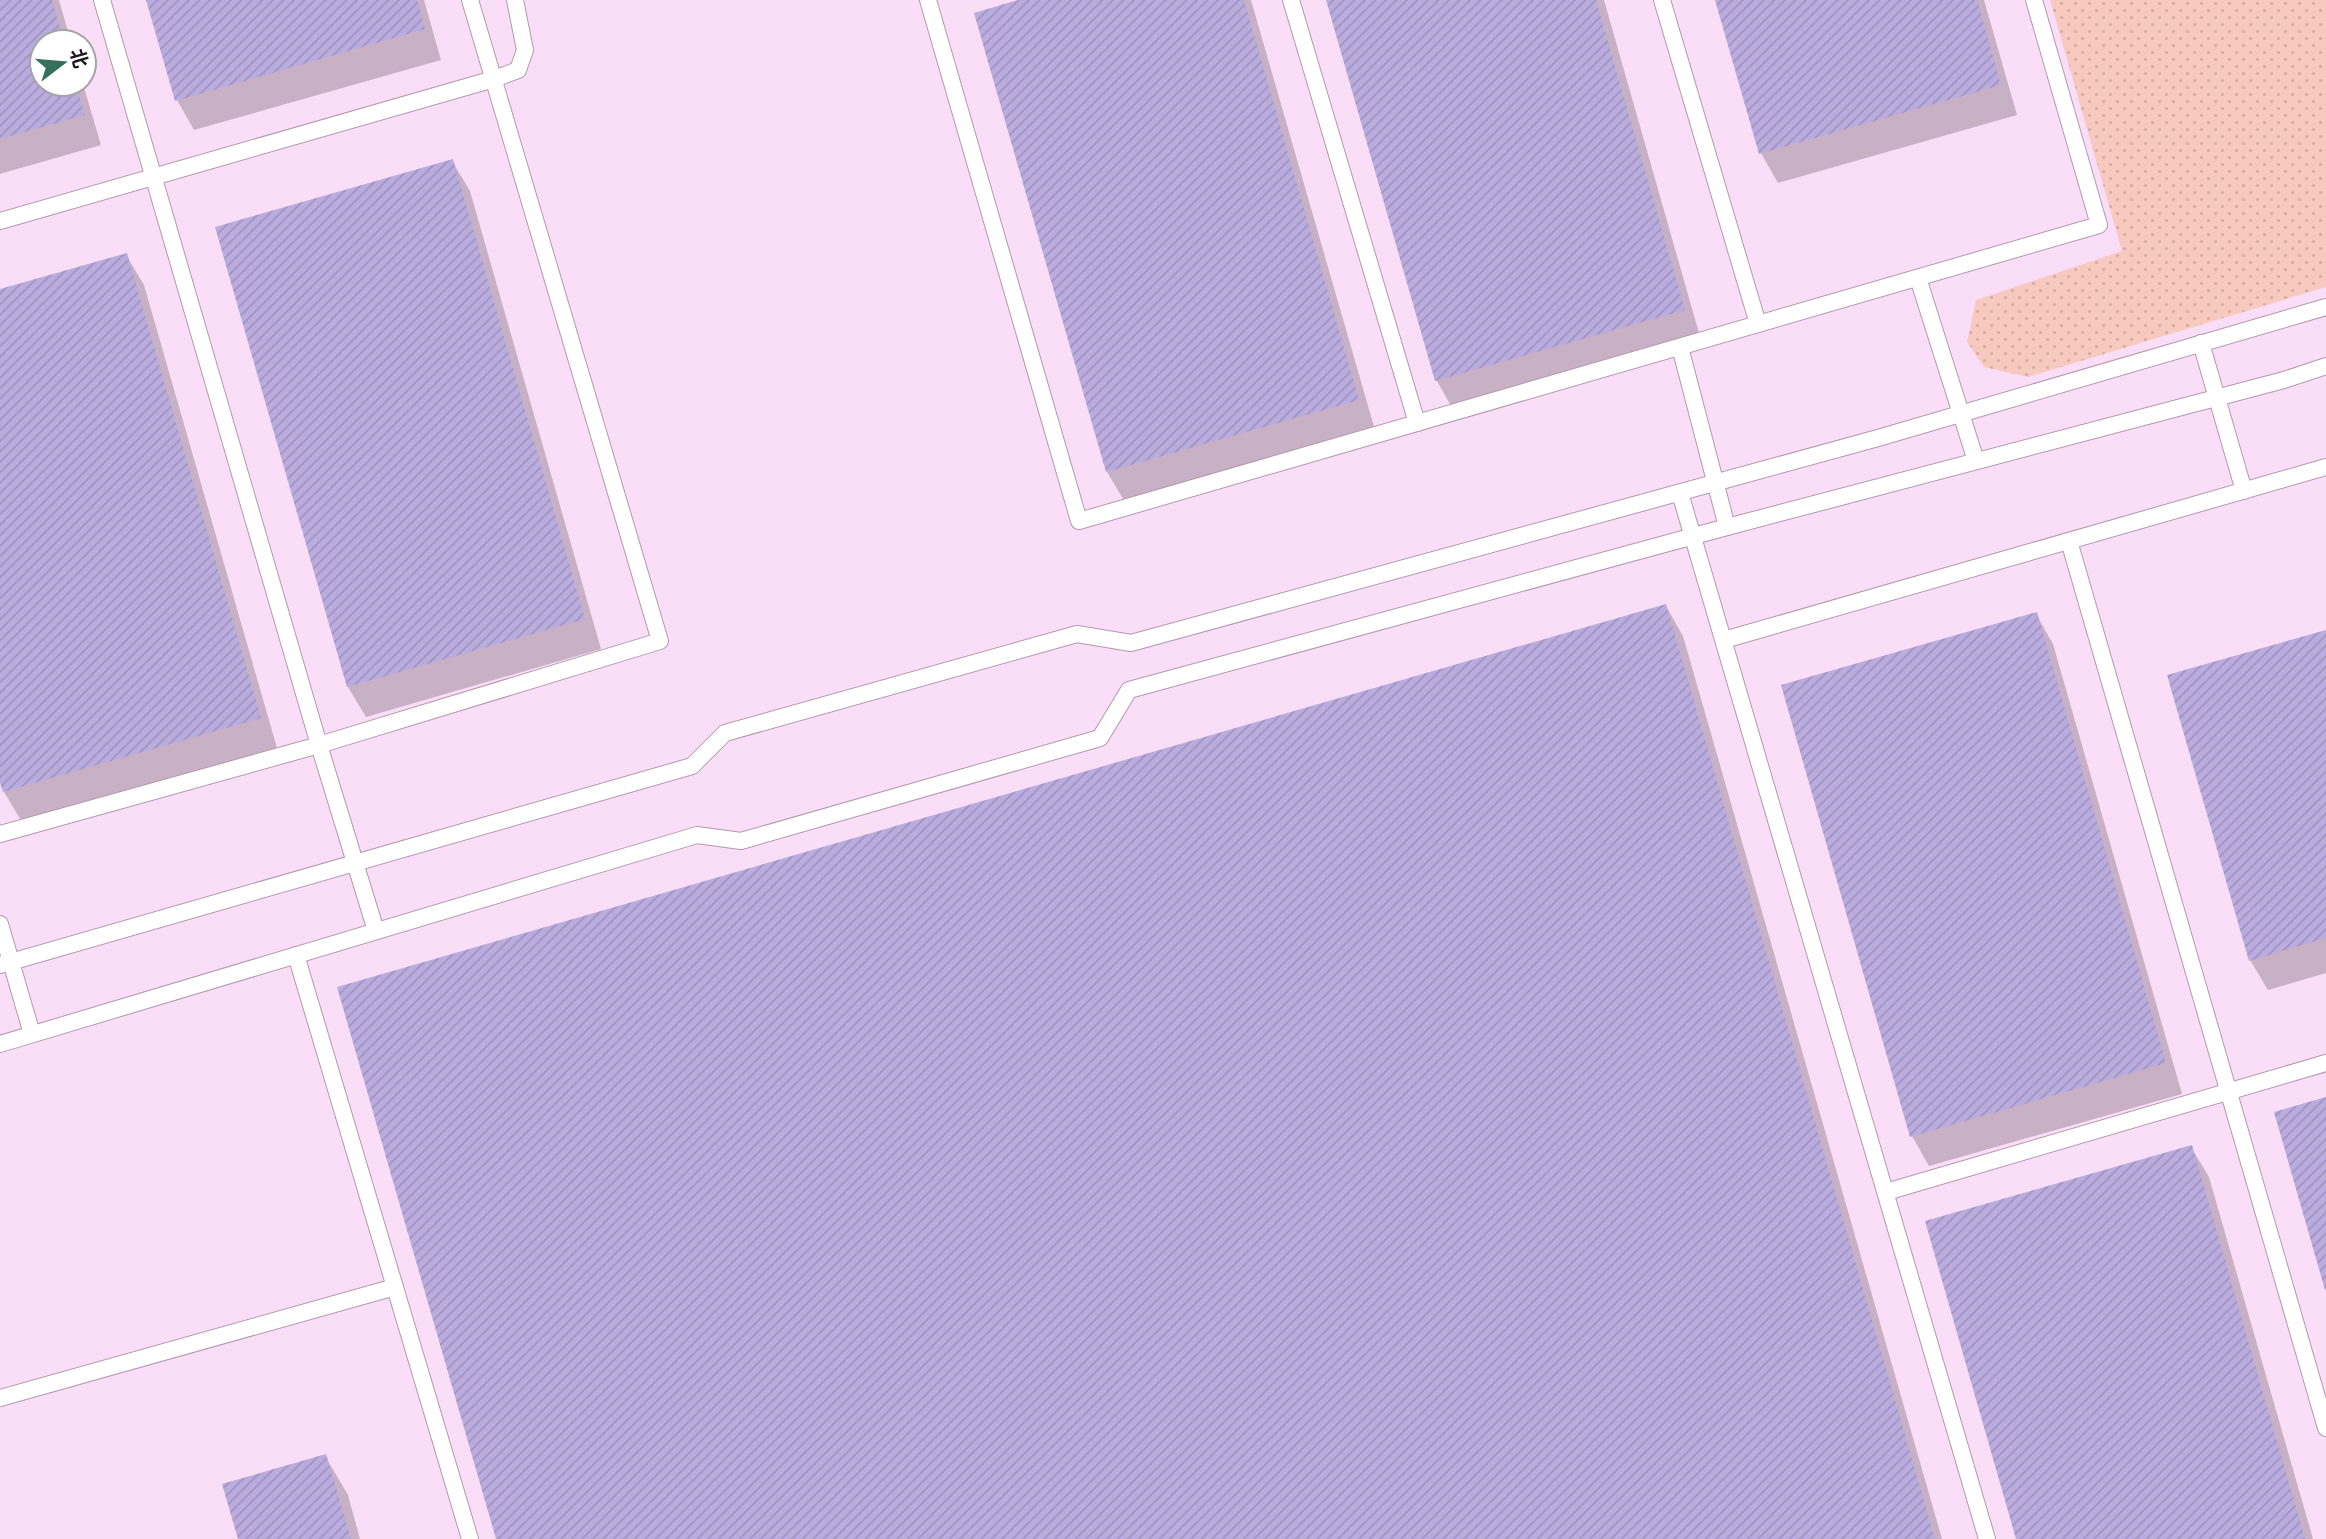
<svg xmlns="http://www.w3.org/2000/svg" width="2326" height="1539" font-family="Cabin,'Noto Sans SC',sans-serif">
  <defs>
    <pattern id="grass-dots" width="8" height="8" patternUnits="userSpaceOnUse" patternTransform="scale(1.75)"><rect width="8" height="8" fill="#f8cabf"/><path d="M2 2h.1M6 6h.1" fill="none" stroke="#d4ada4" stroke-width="1.8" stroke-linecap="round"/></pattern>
    <pattern id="building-hatch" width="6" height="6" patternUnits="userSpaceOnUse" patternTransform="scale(1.75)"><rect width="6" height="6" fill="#baacde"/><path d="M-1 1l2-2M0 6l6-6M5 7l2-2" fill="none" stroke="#a093be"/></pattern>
  </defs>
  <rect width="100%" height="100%" fill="#fadef7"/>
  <path fill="url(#grass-dots)" d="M2050,0H2326V287L2028,377L1984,367L1967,342L1976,300L2122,251Z"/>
  <g fill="#0003">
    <path d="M0,0H59L71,42H42V84H83L101,145L0,174Z"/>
    <path d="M148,0H424L441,60L194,130L177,100Z"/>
    <path d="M1024,0H1251L1375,430L1125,502L1107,472L976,14Z"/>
    <path d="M1328,0H1604L1701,340L1454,411L1437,381Z"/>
    <path d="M1717,0H1984L2017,115L1778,183L1761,153Z"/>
    <path d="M452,161L470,191L601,649L366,717L348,687Z"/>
    <path d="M126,255L144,285L277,748L22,822L4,792L0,777V291Z"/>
    <path d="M1666,606L1683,636L1942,1539H497Z"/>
    <path d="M2036,614L2053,644L2182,1094L1929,1166L1912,1136Z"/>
    <path d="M2326,632V973L2268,990L2250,960Z"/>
    <path d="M2191,1147L2209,1177L2313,1539H2018Z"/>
    <path d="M325,1456L348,1495L360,1539H240Z"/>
  </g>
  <g fill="url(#building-hatch)">
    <path d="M0,0H52L64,42H42V84H76L85,115L0,139Z"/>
    <path d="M146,0H417L425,29L175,101Z"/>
    <path d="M1018,0H1244L1359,400L1106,472L974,13Z"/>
    <path d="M1326,0H1596L1685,310L1435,381Z"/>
    <path d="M1715,0H1977L2001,85L1759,154Z"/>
    <path d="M453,159L585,619L347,687L215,227Z"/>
    <path d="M127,253L261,718L3,792L0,783V289Z"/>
    <path d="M1666,604L1935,1539H496L337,987Z"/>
    <path d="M2037,612L2166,1063L1910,1137L1781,685Z"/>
    <path d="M2326,630V938L2249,961L2167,675Z"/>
    <path d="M2326,1097V1290H2325L2274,1112Z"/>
    <path d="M2192,1145L2305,1539H2016L1925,1221Z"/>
    <path d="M326,1454L351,1539H238L222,1484Z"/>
  </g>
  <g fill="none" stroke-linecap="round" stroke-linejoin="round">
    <defs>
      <g id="service">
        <path d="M102,0L319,745L376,931"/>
        <path d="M928,0L1079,521L2099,225L2034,0"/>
        <path d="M1291,0L1417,423"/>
        <path d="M1662,0L1758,324"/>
        <path d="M0,221L494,79L518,70L525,50L515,0"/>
        <path d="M1918,278L1976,461"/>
        <path d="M2201,343L2244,491"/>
        <path d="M1680,347L1727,527"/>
        <path d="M1680,493L1987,1539"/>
        <path d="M2069,541L2326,1428"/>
        <path d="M1724,640L2326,467"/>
        <path d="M0,834L319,745L660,641L470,0"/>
        <path d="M0,924L32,1034"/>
        <path d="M296,955L470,1539"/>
        <path d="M0,965L692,766L725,733L1077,634L1131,643L1878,438L2326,307"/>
        <path d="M0,1044L697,835L741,841L1100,738L1129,690L1727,527L2284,380L2326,366"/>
        <path d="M1886,1192L2326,1063"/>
        <path d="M0,1398L395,1287"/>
      </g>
    </defs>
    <use href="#service" stroke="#b298af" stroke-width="18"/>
    <use href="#service" stroke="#fff" stroke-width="16"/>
  </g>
  <g transform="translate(63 63) rotate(74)"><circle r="33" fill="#ffffff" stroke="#a6a2a5" stroke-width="2"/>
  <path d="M0-5L12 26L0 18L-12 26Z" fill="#34705b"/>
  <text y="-10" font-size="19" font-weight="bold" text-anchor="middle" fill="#20161f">北</text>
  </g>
</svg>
